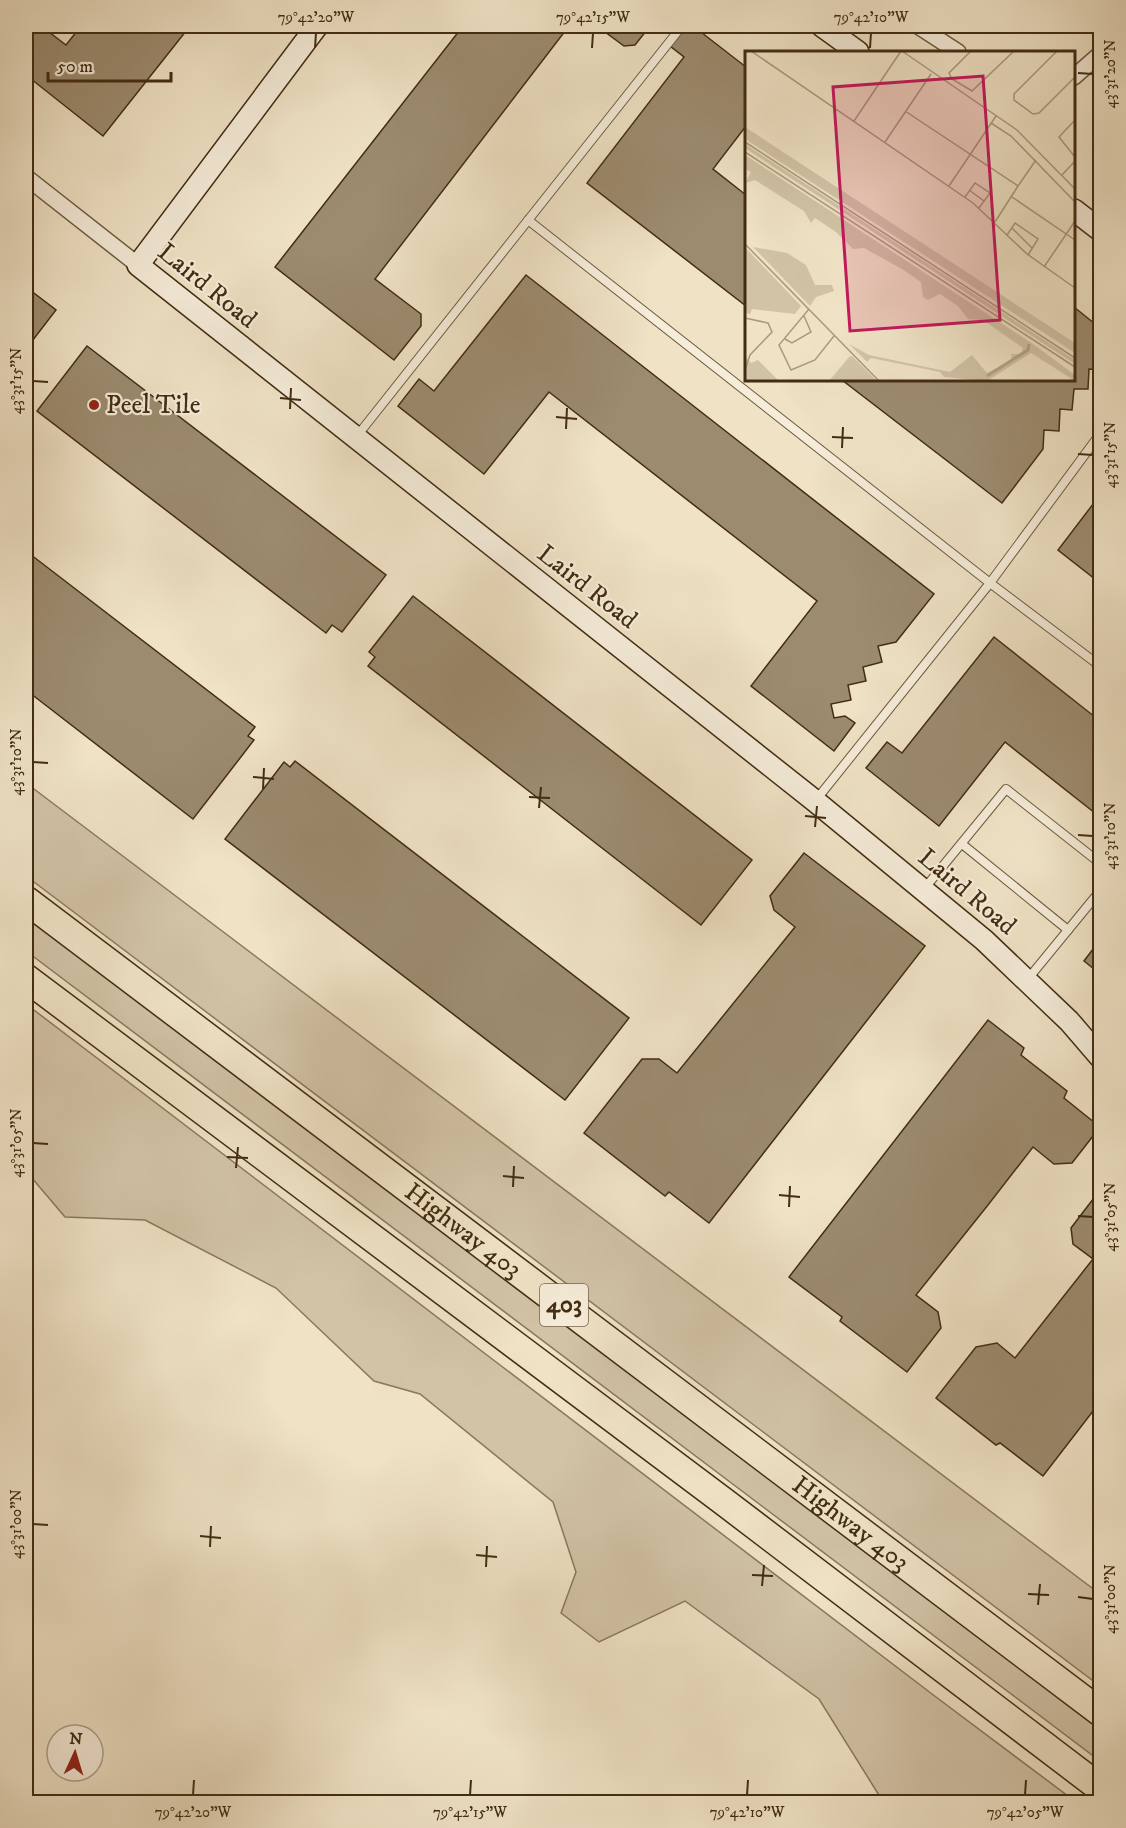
<svg xmlns="http://www.w3.org/2000/svg" width="1126" height="1828" font-family="'IM FELL DW Pica',serif">
  <rect width="100%" height="100%" fill="#efe2c5"/>
  <filter id="stains"><feTurbulence type="fractalNoise" baseFrequency=".00333" numOctaves="4"/><feColorMatrix values="0 0 0 0 .2 0 0 0 0 .09 0 0 0 0 .02 0 0 0 .5 -.17"/></filter>
  <radialGradient id="worn" r=".72"><stop offset=".6" stop-color="#630" stop-opacity="0"/><stop offset="1" stop-color="#630" stop-opacity=".3"/></radialGradient>
  <g fill="#d2c3a7" stroke="#8a785c" stroke-width="1.5">
    <path d="M26,783L1100,1594V1686L26,876Z"/>
    <path d="M26,916L1100,1727V1761L26,951Z"/>
    <path d="M26,1004L936,1697L1076,1802H897L882,1800L819,1699L685,1601L599,1642L561,1613L576,1572L553,1502L420,1394L374,1381L276,1288L145,1220L65,1217L26,1171Z"/>
  </g>
  <g fill="#9c8b6f" stroke="#422c12" stroke-width="1.5">
    <path d="M26,26H41L66,45L81,26H190L103,136L26,75Z"/>
    <path d="M463,26H569L375,279L421,314V326L394,360L275,267Z"/>
    <path d="M597,26H650L635,45L624,46Z"/>
    <path d="M685,26H693L746,67V126L713,169L746,195V306L587,183L684,57L670,46Z"/>
    <path d="M526,275L934,594L896,642L878,646L882,662L863,667L866,681L848,685L851,700L831,704L834,718L845,716L855,723L834,751L751,686L817,601L549,392L484,474L398,406L419,379L434,391Z"/>
    <path d="M26,287L56,310L26,349Z"/>
    <path d="M1074,307L1100,328V370L1089,369L1088,389H1074L1072,410L1060,409L1059,431L1044,430L1043,449L1002,503L842,380H1074Z"/>
    <path d="M87,346L386,575L342,632L332,625L326,633L37,411Z"/>
    <path d="M1100,495V583L1058,550Z"/>
    <path d="M26,551L255,727L248,736L254,740L193,819L26,690Z"/>
    <path d="M413,596L752,860L701,925L368,666L375,657L369,652Z"/>
    <path d="M994,637L1100,721V817L1005,742L939,826L866,768L887,742L902,753Z"/>
    <path d="M295,761L629,1018L565,1100L225,839L284,762L290,767Z"/>
    <path d="M804,853L925,946L709,1223L669,1192L665,1196L584,1133L642,1059H659L677,1073L795,927L774,910L770,896Z"/>
    <path d="M1100,940V974L1084,961Z"/>
    <path d="M988,1020L1024,1048L1021,1055L1067,1091L1064,1098L1100,1127L1072,1163L1054,1164L1033,1147L988,1205L916,1295L938,1312L941,1328L907,1372L840,1321L842,1317L789,1277Z"/>
    <path d="M1100,1190V1402L1043,1476L1000,1443L996,1445L936,1398L976,1347L997,1343L1015,1358L1093,1259L1073,1244L1071,1228Z"/>
  </g>
  <g fill="none" stroke-linecap="round" stroke-linejoin="round">
    <defs>
      <g id="lane">
        <path d="M528,220L990,583L1100,666"/>
        <path d="M357,436L682,26"/>
        <path d="M816,800L990,583L1100,434"/>
        <path d="M962,844L1068,930"/>
        <path d="M924,889L1006,789L1100,863"/>
        <path d="M1027,980L1100,891"/>
      </g>
      <g id="street">
        <path d="M918,26L958,52"/>
        <path d="M1074,77L1100,54"/>
        <path d="M26,177L138,265"/>
      </g>
      <g id="secondary">
        <path d="M317,26L138,265L815,801L984,940L1069,1021L1100,1057"/>
        <path d="M822,26L858,52"/>
        <path d="M1074,210L1100,230"/>
      </g>
      <g id="highway">
        <path id="s1" d="M26,900L1100,1712"/>
        <path d="M26,978L723,1501L1100,1788"/>
      </g>
    </defs>
    <use href="#lane" stroke="#6d5a3f" stroke-width="10"/>
    <use href="#street" stroke="#6d5a3f" stroke-width="18"/>
    <use href="#secondary" stroke="#422c12" stroke-width="24"/>
    <use href="#highway" stroke="#422c12" stroke-width="30"/>
    <use href="#lane" stroke="#f5ecd9" stroke-width="8"/>
    <use href="#street" stroke="#f5ecd9" stroke-width="15"/>
    <use href="#secondary" stroke="#f5ecd9" stroke-width="21"/>
    <use href="#highway" stroke="#efe2c5" stroke-width="27"/>
  </g>
  <path fill="none" stroke="#422c12" stroke-width="2" d="M315,48L316,33M592,48L593,33M870,48L871,33M1078,73L1093,74M33,381L48,382M280,398L301,400M290,409L291,388M556,417L577,419M566,429L567,408M832,437L853,438M842,448L843,427M1078,454L1093,455M33,762L48,763M253,777L274,779M263,789L264,768M529,797L550,798M539,808L541,787M805,816L826,818M815,827L817,806M1078,835L1093,836M33,1143L48,1144M227,1157L248,1158M236,1168L238,1147M503,1176L524,1178M513,1187L514,1166M779,1195L800,1197M789,1207L790,1186M1078,1216L1093,1217M33,1524L48,1525M200,1536L221,1538M210,1547L211,1526M476,1555L497,1557M486,1567L487,1546M752,1575L773,1576M762,1586L764,1565M1028,1594L1049,1595M1078,1597L1093,1599M1038,1605L1040,1584M193,1795L194,1780M470,1795L471,1780M747,1795L748,1780M1025,1795L1026,1780"/>
  <circle fill="#8f2418" stroke="#f5ecd9" stroke-width="2" cx="94" cy="405" r="6"/>
  <g text-anchor="middle" dominant-baseline="central" stroke-width="4.5" stroke-linejoin="round" paint-order="stroke">
    <rect fill="#f5ecd9" stroke="#78664e" stroke-width="1.5" x="540" y="1284" width="48" height="42" rx="4.5"/>
    <g font-size="24" font-weight="bold" fill="#422c12">
      <text x="564" y="1305">403</text>
    </g>
    <g font-size="26" fill="#422c12" stroke="#f5ecd9">
      <text transform="translate(207 286) rotate(39)">Laird Road</text>
      <text transform="translate(587 587) rotate(38)">Laird Road</text>
      <text transform="translate(967 892) rotate(40)">Laird Road</text>
      <text stroke="none"><textPath href="#s1" startOffset="548">Highway 403</textPath></text>
      <text stroke="none"><textPath href="#s1" startOffset="1034">Highway 403</textPath></text>
    </g>
    <g font-size="26" fill="#422c12" stroke="#f5ecd9" text-anchor="start">
      <text x="106" y="405">Peel Tile</text>
    </g>
  </g>
  <g transform="translate(745 51)">
    <rect width="330" height="330" fill="#efe2c5"/>
    <path d="M0,76L330,292V302L0,88ZM0,93L330,309V313L0,97ZM0,104L288,293L330,324V330L286,302L242,330L199,326L195,321L126,307L122,311L104,293L124,304L205,321L227,304L242,322L267,309L266,303H276L278,297L238,269L223,268L213,255L195,243L183,249L178,246L176,231L157,218L119,197L108,198L91,181L70,167L66,172L59,160L10,129L0,132L6,121L0,118ZM0,196L56,255L50,263L7,258L5,263L0,262ZM8,196L42,202L61,214L70,234H87L89,240L71,246L65,255ZM0,305L6,312L13,309L34,330H0ZM105,305L108,306L132,330H84Z" fill="#d2c3a7"/>
    <path fill="none" stroke="#b4a488" stroke-width="3" d="M242,325L283,299L284,293"/>
    <path fill="none" stroke="#aa997d" stroke-width="1.5" d="M6,0L228,152L282,203L330,237M157,0L272,79L330,138M226,0L204,22L207,28L227,40L269,0M312,0L269,43V49L288,63L294,62L330,26M160,60L273,135L250,171M330,69L314,86L330,106M109,70L156,0M246,72L266,85L330,151M0,91L330,307M140,91L186,23M0,101L330,316M317,124L330,110M204,135L251,65M273,135L291,109M224,139L239,150M220,146L230,132L245,142L234,157M267,146L330,189M267,177L287,197M262,184L270,172L293,188L283,204M0,193L134,330M299,216L330,170M64,258L34,294L46,319L70,309L89,285M0,267L23,272L27,281L5,304L0,319M40,288L47,292L66,281L59,265"/>
    <path fill="#c2185b" fill-opacity="0.15" stroke="#c2185b" stroke-width="3" d="M238,25L255,269L105,280L88,36Z"/>
    <rect width="330" height="330" fill="none" stroke="#422c12" stroke-width="3"/>
  </g>
  <rect width="1126" height="1828" fill="none" stroke="#efe2c5" stroke-width="66"/>
  <g transform="translate(75 1753) rotate(4)"><circle r="28" fill="#f5ecd9" stroke="#ad9f89" stroke-width="1.5"/>
  <path d="M0-4.5L10 22L0 15L-10 22Z" fill="#8f2418"/>
  <text y="-9" font-size="16" font-weight="bold" text-anchor="middle" fill="#422c12">N</text>
  </g>
  <path d="M48 72v9h123v-9" fill="none" stroke="#422c12" stroke-width="3"/>
  <text x="57" y="72" font-size="18" fill="#422c12" stroke="#f5ecd9" stroke-width="4.5" paint-order="stroke">50 m</text>
  <rect x="33" y="33" width="1060" height="1762" fill="none" stroke="#422c12" stroke-width="2"/>
  <g font-size="15" text-anchor="middle" fill="#422c12">
    <text x="316" y="22">79°42'20"W</text>
    <text x="593" y="22">79°42'15"W</text>
    <text x="871" y="22">79°42'10"W</text>
    <text transform="translate(1110 74) rotate(-90)" y="5">43°31'20"N</text>
    <text transform="translate(16 381) rotate(-90)" y="5">43°31'15"N</text>
    <text transform="translate(1110 455) rotate(-90)" y="5">43°31'15"N</text>
    <text transform="translate(16 762) rotate(-90)" y="5">43°31'10"N</text>
    <text transform="translate(1110 836) rotate(-90)" y="5">43°31'10"N</text>
    <text transform="translate(16 1143) rotate(-90)" y="5">43°31'05"N</text>
    <text transform="translate(1110 1217) rotate(-90)" y="5">43°31'05"N</text>
    <text transform="translate(16 1524) rotate(-90)" y="5">43°31'00"N</text>
    <text transform="translate(1110 1599) rotate(-90)" y="5">43°31'00"N</text>
    <text x="193" y="1817">79°42'20"W</text>
    <text x="470" y="1817">79°42'15"W</text>
    <text x="747" y="1817">79°42'10"W</text>
    <text x="1025" y="1817">79°42'05"W</text>
  </g>
  <rect width="100%" height="100%" filter="url(#stains)"/>
  <rect width="100%" height="100%" fill="url(#worn)"/>
</svg>
